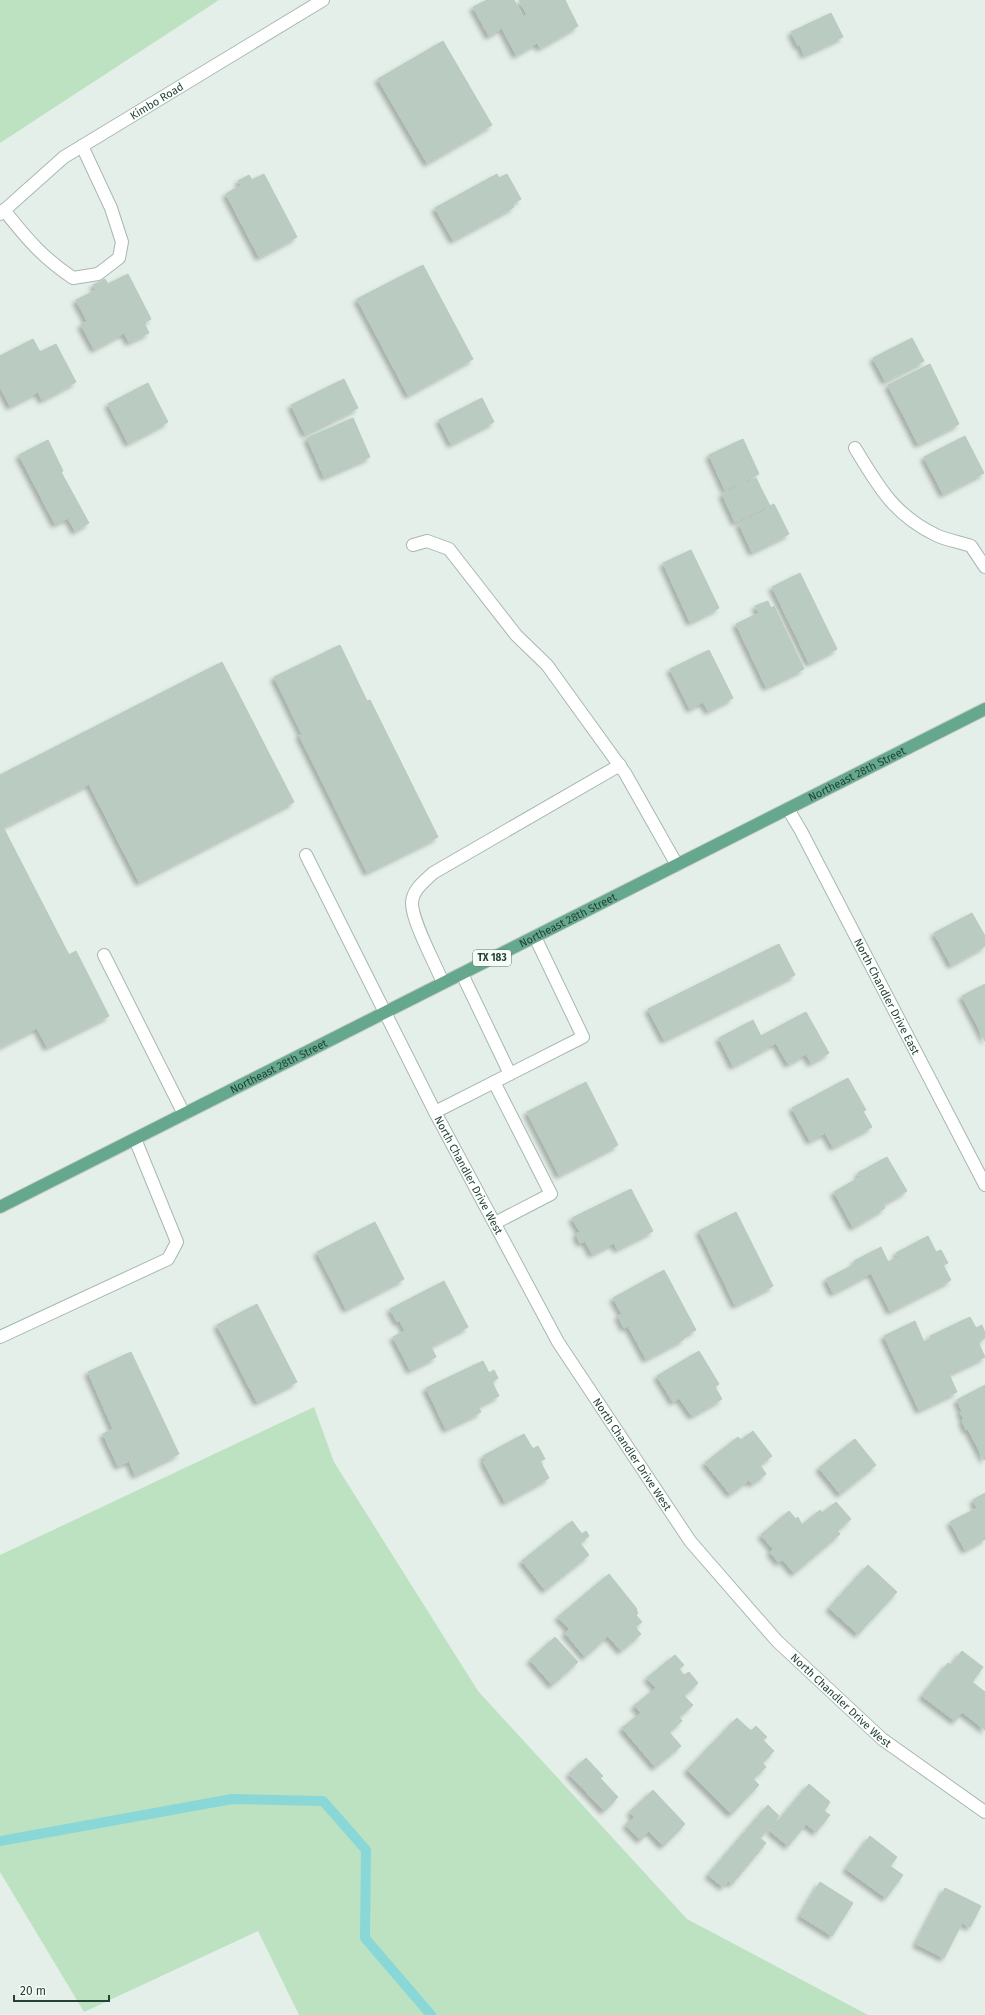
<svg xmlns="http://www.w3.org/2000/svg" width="985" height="2015" font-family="'Fira Sans',sans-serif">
  <defs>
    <filter id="shadow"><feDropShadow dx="-3.5" dy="3.5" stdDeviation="2" flood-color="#0004"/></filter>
  </defs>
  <rect width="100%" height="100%" fill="#e5efe9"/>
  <g fill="#bde2c2">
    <path d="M0,0H219L0,143Z"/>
    <path d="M314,1407L334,1462L478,1691L687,1919L868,2015H299L258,1931L84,2012L0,1872V1555Z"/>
  </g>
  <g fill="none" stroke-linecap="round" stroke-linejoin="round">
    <path stroke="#8ad7d8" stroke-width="10" d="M0,1841L232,1799L323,1801L366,1850L365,1938L431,2015"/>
  </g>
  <g fill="#bacbc2" stroke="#b7cabf" filter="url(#shadow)">
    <path d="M487,0H514L523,17L527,15L519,0H565L578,26L540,48L537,43L516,55L502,28L489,36L473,7Z"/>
    <path d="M831,13L843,37L804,55L800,45L798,46L791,32Z"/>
    <path d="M443,41L492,125L427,163L378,79Z"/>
    <path d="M264,174L297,237L259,257L226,194L241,185L238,181L249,175L252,180Z"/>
    <path d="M497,174L499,178L507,174L521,199L512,204L514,207L453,240L435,208Z"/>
    <path d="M423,265L473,359L408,395L357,299Z"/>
    <path d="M128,274L151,319L144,323L149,333L129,342L124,333L94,349L81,325L87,321L76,300L96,290L93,285L105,279L108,284Z"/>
    <path d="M912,338L924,361L885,381L873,358Z"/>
    <path d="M33,339L40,352L56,344L76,382L42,400L38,392L10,406L0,387V356Z"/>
    <path d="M930,364L959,424L918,444L888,385Z"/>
    <path d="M344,379L358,408L305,434L291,405Z"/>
    <path d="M148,383L168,422L128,443L108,404Z"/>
    <path d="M482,398L494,422L451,444L439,420Z"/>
    <path d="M353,418L370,457L324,477L307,438Z"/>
    <path d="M965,436L984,473L943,494L924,457Z"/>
    <path d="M743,439L759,474L725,490L709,455Z"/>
    <path d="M48,440L63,471L61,472L89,523L75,531L68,518L55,524L19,455Z"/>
    <path d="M756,478L770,506L774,504L789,534L752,552L739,524L766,510L765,508L735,522L722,494Z"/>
    <path d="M691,550L719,608L690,622L663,563Z"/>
    <path d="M800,573L837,649L809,663L772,587Z"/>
    <path d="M768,601L771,608L774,606L804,669L766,687L736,624L759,613L755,606Z"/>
    <path d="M340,645L367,701L370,700L438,837L367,872L299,735L302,734L274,677Z"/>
    <path d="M709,650L733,698L708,711L703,702L690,709L670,669Z"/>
    <path d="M222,662L294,802L139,882L89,784L3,827L69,955L76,951L109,1016L47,1047L37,1028L0,1047V775Z"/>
    <path d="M972,913L985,936V946L951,965L934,933Z"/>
    <path d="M779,944L795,975L664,1040L648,1009Z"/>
    <path d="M985,984V1041L962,996Z"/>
    <path d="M806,1012L829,1053L811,1063L806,1054L788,1064L776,1043L733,1066L719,1038L753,1020L761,1036Z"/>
    <path d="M848,1078L866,1110L863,1111L872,1127L833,1147L825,1133L810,1141L792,1108Z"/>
    <path d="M586,1082L618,1145L559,1175L527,1112Z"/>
    <path d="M887,1157L907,1191L883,1204L885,1208L853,1227L834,1192L860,1177L858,1173Z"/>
    <path d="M631,1189L653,1231L617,1249L614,1243L592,1254L585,1241L580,1243L576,1234L580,1232L572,1218Z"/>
    <path d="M736,1212L773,1286L735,1305L699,1231Z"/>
    <path d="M375,1222L404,1279L346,1309L317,1252Z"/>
    <path d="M928,1236L936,1252L941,1250L948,1263L943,1265L951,1280L890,1311L871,1273L833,1293L826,1279L855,1264L854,1261L881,1247L888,1262L898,1257L896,1253Z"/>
    <path d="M664,1270L696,1330L683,1336L684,1339L646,1359L628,1326L624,1328L618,1316L622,1314L613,1298Z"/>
    <path d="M444,1281L468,1327L431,1346L436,1357L410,1370L393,1337L405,1331L400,1321L397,1322L390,1309Z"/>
    <path d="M257,1304L297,1382L257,1402L217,1325Z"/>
    <path d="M970,1317L976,1328L982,1325L985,1333V1338L978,1342L985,1357L949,1374L957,1392L919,1410L884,1336L915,1321L924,1342L931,1338L930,1336Z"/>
    <path d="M699,1351L719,1384L715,1387L722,1399L692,1416L679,1398L673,1402L657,1376Z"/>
    <path d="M131,1352L179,1454L135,1475L129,1461L118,1466L103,1434L113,1429L88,1372Z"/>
    <path d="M483,1361L489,1373L494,1370L498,1378L492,1382L499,1396L478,1406L481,1412L446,1429L426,1388Z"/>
    <path d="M985,1385V1459L984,1460L968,1429L966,1430L962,1420L964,1419L960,1412L962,1411L957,1400Z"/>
    <path d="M753,1431L772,1456L760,1465L766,1474L752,1484L749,1480L730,1494L705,1463L738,1437L741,1440Z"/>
    <path d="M524,1434L533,1449L538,1446L545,1459L540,1461L549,1478L505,1502L483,1461L486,1460L483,1456Z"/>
    <path d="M855,1439L876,1465L840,1494L819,1468Z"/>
    <path d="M985,1493V1539L965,1550L950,1522L977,1508L973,1500Z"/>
    <path d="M836,1502L851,1519L837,1531L840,1534L794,1573L782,1559L779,1563L770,1552L773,1549L761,1535L789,1511L796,1519L798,1517L802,1525L820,1510L822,1513Z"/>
    <path d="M572,1521L582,1534L586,1531L589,1536L580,1543L589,1555L545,1590L522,1561Z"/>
    <path d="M868,1565L897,1592L858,1634L829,1608Z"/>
    <path d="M609,1574L637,1609L636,1610L638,1613L636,1615L642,1622L635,1627L641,1634L621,1651L608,1636L585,1657L565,1633L569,1629L558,1617Z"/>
    <path d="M555,1637L578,1662L552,1685L530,1660Z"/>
    <path d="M962,1651L983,1667L972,1682L985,1692V1730L962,1712L955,1721L922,1696L948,1663L951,1665Z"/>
    <path d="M675,1655L684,1665L679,1669L684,1675L689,1672L698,1683L684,1696L693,1705L679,1717L682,1721L669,1732L681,1746L655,1767L622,1728L641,1713L634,1706L656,1688L647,1678Z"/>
    <path d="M737,1718L751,1731L756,1726L767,1737L763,1740L774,1751L762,1763L766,1767L753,1779L759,1785L731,1814L687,1770Z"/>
    <path d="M586,1758L603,1776L600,1778L618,1797L604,1811L569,1774Z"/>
    <path d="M809,1784L830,1802L824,1811L830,1815L816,1832L806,1824L788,1846L770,1831Z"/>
    <path d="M653,1790L685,1824L663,1846L649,1831L640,1840L626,1825L634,1817L630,1812Z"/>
    <path d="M768,1805L779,1816L760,1838L766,1843L732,1884L728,1881L723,1887L708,1875Z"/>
    <path d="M870,1836L897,1857L890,1866L903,1875L886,1898L846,1869Z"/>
    <path d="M820,1882L853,1903L832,1936L800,1916Z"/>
    <path d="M945,1888L981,1906L970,1927L962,1923L944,1958L916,1944Z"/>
  </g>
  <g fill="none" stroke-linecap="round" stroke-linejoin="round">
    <defs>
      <g id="minor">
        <path d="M4,210C27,239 43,258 73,278L98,274L119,258L122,242L111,208L82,146"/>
        <path id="s1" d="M0,214L64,157L323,0"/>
        <path d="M855,448C878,486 894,515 936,535C946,540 960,542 971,546L985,567"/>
        <path d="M413,545L427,541L449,549L516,635L547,665L625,773L677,865"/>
        <path id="s2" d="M788,809L801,831L985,1185"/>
        <path id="s3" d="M306,855L436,1114L558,1342L690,1541L777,1641L882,1739L985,1812"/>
        <path d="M104,955L184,1114"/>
        <path d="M462,974L510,1074"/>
        <path d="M443,983C436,965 411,920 412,902C413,889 425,881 433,873L620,765"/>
        <path d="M494,1082L551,1194L495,1223"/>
        <path d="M435,1112L583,1037L535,937"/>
        <path d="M0,1337L168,1259L177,1242L135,1139"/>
      </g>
      <g id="major">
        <path id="s4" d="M0,1207L985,709"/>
      </g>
    </defs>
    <use href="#minor" stroke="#a7b8b0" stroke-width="14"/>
    <use href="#major" stroke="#c1cac7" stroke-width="14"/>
    <use href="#minor" stroke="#fff" stroke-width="12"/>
    <use href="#major" stroke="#66a88e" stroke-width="12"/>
  </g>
  <g text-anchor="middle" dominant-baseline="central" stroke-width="3" stroke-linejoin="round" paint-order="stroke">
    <rect fill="#f6fbf8" stroke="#627a70" stroke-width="1" x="473" y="950" width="38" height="16" rx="3"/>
    <g font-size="10" font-weight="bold" fill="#224336">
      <text x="492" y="958">TX 183</text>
    </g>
    <g font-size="11" fill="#224336" stroke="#f6fbf8">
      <text stroke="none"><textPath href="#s1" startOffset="194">Kimbo Road</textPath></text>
      <text stroke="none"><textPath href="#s4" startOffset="960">Northeast 28th Street</textPath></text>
      <text stroke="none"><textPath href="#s4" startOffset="636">Northeast 28th Street</textPath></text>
      <text stroke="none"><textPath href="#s2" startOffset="212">North Chandler Drive East</textPath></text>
      <text stroke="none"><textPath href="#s4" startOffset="312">Northeast 28th Street</textPath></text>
      <text stroke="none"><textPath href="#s3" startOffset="359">North Chandler Drive West</textPath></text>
      <text stroke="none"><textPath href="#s3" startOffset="683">North Chandler Drive West</textPath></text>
      <text stroke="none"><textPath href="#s3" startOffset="1007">North Chandler Drive West</textPath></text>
    </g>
  </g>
  <path d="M14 1995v6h95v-6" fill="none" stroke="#224336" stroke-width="2"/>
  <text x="20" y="1995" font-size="12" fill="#224336" stroke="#f6fbf8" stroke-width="3" paint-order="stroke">20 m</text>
</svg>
